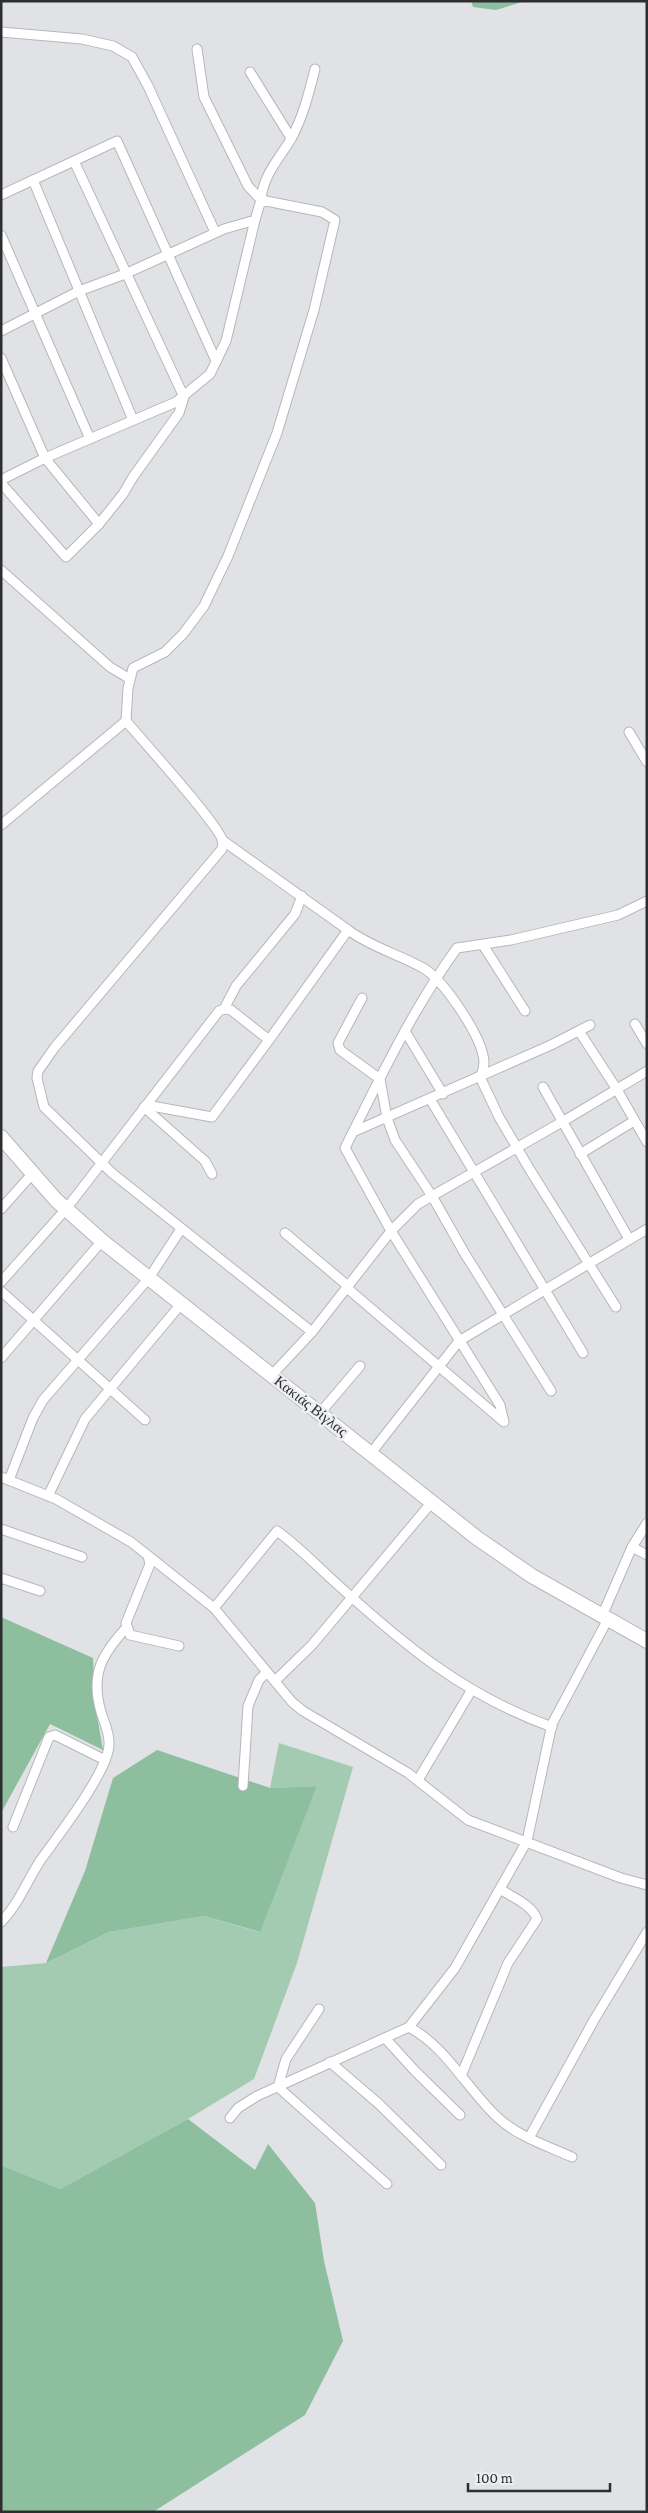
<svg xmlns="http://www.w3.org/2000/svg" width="648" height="2513" font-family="'Crimson Pro',serif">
  <rect width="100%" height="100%" fill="#e1e2e5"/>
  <path fill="#a3cbb1" d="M279,1743L353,1767L297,1963L254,2079L188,2119L60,2189L1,2165V1967L46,1963L109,1932L204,1916L259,1932L317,1786L270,1788Z"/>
  <g fill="#8dbe9e">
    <path d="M471,1H525L496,10L473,7Z"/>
    <path d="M1,1617L93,1658L95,1704L103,1750L50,1724L1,1813Z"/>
    <path d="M157,1750L270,1788L317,1786L260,1932L204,1916L109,1932L46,1963L85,1871L113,1778Z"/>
    <path d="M188,2119L255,2170L268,2144L315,2203L324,2261L343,2341L305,2415L153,2512H1V2165L60,2189Z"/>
  </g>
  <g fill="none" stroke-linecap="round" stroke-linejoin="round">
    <defs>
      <g id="street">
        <path d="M1,32L82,39L113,46L132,57L148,86L215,232"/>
        <path d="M197,49L204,97L248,186L261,200"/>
        <path d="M250,72L291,138"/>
        <path d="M33,180L133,420"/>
        <path d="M1,195L117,141L216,361"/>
        <path d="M261,200C263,175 279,159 291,139C303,117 309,93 315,69"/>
        <path d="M1,235L90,439"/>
        <path d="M1,331L79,291L125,274L224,229L255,220L261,200L322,212L335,220L314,310L277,433L228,556L204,606L183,634L165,652L133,668L128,688L126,721C141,739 221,827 223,842C223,844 222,847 222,849L55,1047L38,1071L37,1078L44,1107L112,1173L312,1332"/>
        <path d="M1,358L45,458L99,524"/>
        <path d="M1,480L45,458L176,402L210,374L226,341L255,220"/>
        <path d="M1,483L66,557L99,524L123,494L133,477L179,413L184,397L74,161"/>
        <path d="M1,570L110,667L130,679"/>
        <path d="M629,732L647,762"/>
        <path d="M1,825L126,721"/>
        <path d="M222,840L348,930L269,1040"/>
        <path d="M348,930C371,947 398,954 423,968C443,979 478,1032 483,1055C485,1063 484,1070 480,1077L499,1117L530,1170L616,1307"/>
        <path d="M483,945L525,1011"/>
        <path d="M362,998L338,1043L340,1050L380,1079L387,1118L395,1140L432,1196L465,1254L551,1391"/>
        <path d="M224,1009L236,986L295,914L302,896"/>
        <path d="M635,1024L647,1044"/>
        <path d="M405,1031L443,1094"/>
        <path d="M579,1031L616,1088L647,1142"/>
        <path d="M543,1087L629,1239"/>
        <path d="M430,1099L583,1353"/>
        <path d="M144,1107L205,1161L212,1174"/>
        <path d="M353,1132L551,1045L590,1025"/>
        <path d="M580,1154L634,1121"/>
        <path d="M1,1209L33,1173"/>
        <path d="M285,1233L348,1286"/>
        <path d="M1,1282L66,1209L219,1011L224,1009L231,1010L269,1040L212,1117L146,1105"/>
        <path d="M347,1288L504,1422L500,1405L391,1231L418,1204L562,1122L647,1071"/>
        <path d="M1,1291L145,1420"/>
        <path d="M1,1358L102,1241"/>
        <path d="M272,1375L312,1332L391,1231L345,1148C379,1080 412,1010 457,948L511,940L618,915L647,901"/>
        <path d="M320,1413L360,1366"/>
        <path d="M371,1453L459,1341L647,1229"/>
        <path d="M1,1477L56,1499L131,1542L214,1608L292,1702L303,1711L408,1773L468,1820L621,1878L647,1885"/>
        <path d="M9,1480L33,1418L43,1400L149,1278L181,1229"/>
        <path d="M48,1496L85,1419L181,1304"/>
        <path d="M1,1529L82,1557"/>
        <path d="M632,1547L647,1523"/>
        <path d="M148,1556L150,1564L126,1623L130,1635L179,1646"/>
        <path d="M1,1578L40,1591"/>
        <path d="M214,1608L277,1531C299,1547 317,1566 337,1584C404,1645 465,1696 552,1727"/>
        <path d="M602,1616L632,1547L647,1555"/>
        <path d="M275,1681L312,1645L432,1502"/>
        <path d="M418,1780L471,1691"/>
        <path d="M243,1786L248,1706L259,1680L267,1672"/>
        <path d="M13,1827L49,1737L55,1735L105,1760"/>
        <path d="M1,1922C18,1905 27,1881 40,1861C57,1837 108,1772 109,1745C110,1734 104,1722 101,1712C90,1674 102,1654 127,1627"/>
        <path d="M319,2009L286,2059L278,2087L387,2184"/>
        <path d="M409,2027C446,2047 466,2087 495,2115C516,2136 545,2145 572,2157"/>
        <path d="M385,2038L415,2071L460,2115"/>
        <path d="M330,2062L379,2104L441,2165"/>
        <path d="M461,2076L508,1963L537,1919C532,1905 512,1897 500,1889"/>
        <path d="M230,2118L238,2108L257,2096L409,2027L455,1968L527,1841L552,1724L608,1619"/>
        <path d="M529,2138L594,2020L647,1932"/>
      </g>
      <path id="secondary" d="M1,1137L56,1200L102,1241L477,1538L532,1576L647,1641"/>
    </defs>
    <use href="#street" stroke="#b7b7bb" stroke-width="11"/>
    <use href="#secondary" stroke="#b7b7bb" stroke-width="16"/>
    <use href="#street" stroke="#fff" stroke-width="9"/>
    <use href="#secondary" stroke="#fff" stroke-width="14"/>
  </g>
  <g text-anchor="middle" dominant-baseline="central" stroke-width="5" stroke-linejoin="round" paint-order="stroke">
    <g font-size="15" fill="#2d2e2f" stroke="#eeeff2">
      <text transform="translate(311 1406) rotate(38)">Κακιάς Βίγλας</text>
    </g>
  </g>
  <rect width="648" height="2513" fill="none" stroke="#2d2e2f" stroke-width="5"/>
  <path d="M468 2483v8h142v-8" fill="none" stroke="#2d2e2f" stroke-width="2.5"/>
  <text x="476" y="2483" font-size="15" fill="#2d2e2f" stroke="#eeeff2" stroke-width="4" paint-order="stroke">100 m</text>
</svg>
